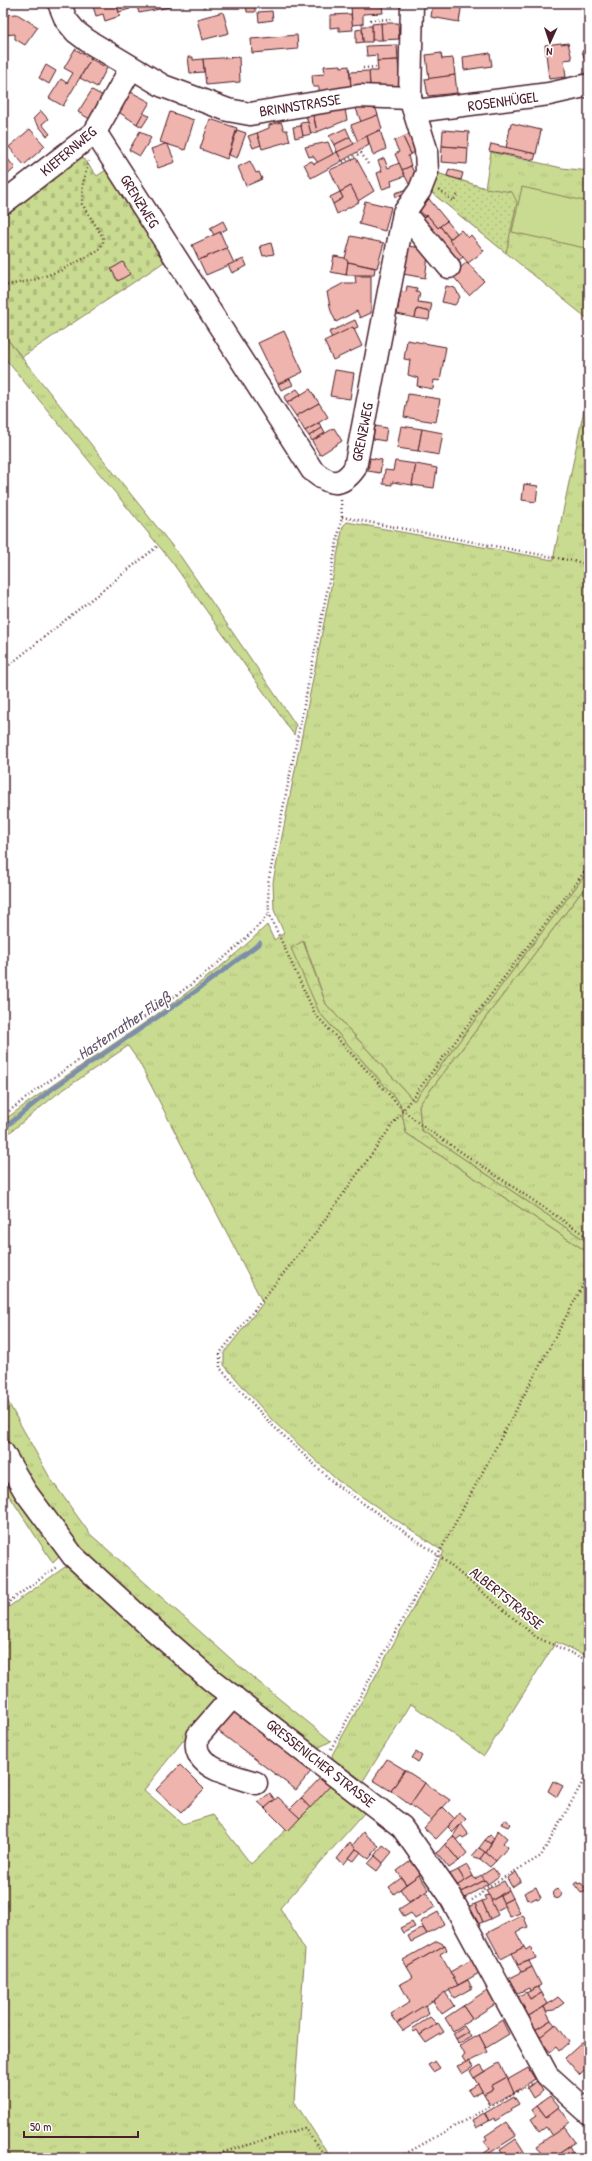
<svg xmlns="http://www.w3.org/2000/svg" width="592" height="2161" font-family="'Patrick Hand',sans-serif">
  <defs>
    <pattern id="grass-tufts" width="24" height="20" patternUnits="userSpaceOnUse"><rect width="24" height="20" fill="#c9db90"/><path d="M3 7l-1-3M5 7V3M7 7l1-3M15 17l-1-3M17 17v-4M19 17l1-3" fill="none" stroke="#aebc7c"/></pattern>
    <pattern id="forest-crowns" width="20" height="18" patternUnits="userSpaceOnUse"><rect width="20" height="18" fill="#c9db90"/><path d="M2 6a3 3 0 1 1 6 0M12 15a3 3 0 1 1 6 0" fill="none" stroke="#aebc7c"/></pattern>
    <pattern id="cemetery-stones" width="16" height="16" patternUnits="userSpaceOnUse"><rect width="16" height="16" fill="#c9db90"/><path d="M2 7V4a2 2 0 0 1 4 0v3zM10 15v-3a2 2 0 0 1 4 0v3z" fill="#aebc7c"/></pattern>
    <pattern id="park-dots" width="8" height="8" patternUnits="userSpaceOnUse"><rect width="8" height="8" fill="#c9db90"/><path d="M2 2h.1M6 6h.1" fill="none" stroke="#aebc7c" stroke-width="1.8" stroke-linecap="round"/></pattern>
  </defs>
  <rect width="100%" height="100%" fill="#fff"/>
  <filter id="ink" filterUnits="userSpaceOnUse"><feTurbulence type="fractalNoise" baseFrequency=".025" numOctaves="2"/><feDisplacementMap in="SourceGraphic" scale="8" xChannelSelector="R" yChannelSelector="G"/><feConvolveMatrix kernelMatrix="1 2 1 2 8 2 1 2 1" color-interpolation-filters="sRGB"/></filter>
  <g filter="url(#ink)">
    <g fill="url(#grass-tufts)" stroke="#8a7d5e">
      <path d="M491,152L562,168L589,171V320L431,192L437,173L485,188Z"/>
      <path d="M3,334L181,557L296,725L294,735L172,562L3,356Z"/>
      <path d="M589,385V870L414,1101L326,1004L304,941L319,1012L400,1103L406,1133L589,1253V1657L556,1642L484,1756L411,1704L363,1781L333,1759L332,1755L444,1552L337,1480L273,1421L224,1365V1353L263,1303L139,1062L128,1046L57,1094L3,1138V1121C90,1055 189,1002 267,925L274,940L284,933L274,910L273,882L343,526L347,522L553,560Z"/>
      <path d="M589,882V1243L421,1130L419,1105Z"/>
      <path d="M3,1393L50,1478L90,1534L239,1666L331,1741L316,1749L228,1682L152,1616L81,1548L33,1485L3,1432Z"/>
      <path d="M3,1467L59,1550V1557L53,1563L3,1486Z"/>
      <path d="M65,1567L75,1570L219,1695L144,1790L183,1824L213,1815L251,1864L332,1784L365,1812L280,1908L305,1950L294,2101L331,2158H3V1611Z"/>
    </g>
    <path fill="url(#forest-crowns)" stroke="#8a7d5e" d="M589,870V882L419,1105L421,1130L589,1243V1253L406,1133L400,1103L319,1012L291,948L303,941L326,1004L414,1101Z"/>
    <path fill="url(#cemetery-stones)" stroke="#8a7d5e" d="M76,149L97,176L112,166L170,258L22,357L3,334V210Z"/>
    <path fill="url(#park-dots)" stroke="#8a7d5e" d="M437,173L485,188L512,192L517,202L506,253L431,192Z"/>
    <path fill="#c9db90" stroke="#8a7d5e" d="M522,187L589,202V249L512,232Z"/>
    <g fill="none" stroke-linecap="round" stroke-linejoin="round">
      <path stroke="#7d8eaa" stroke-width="4.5" d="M3,1129L52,1089L196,991L260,943"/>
    </g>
    <g fill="#efb4ad" stroke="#4a1f2b">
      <path d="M92,3H116L120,16L105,21L103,14L96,16Z"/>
      <path d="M116,3H129L130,9L119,12Z"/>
      <path d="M136,3H169L170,7L139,13Z"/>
      <path d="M246,3H255V12H247Z"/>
      <path d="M372,3V5H382L383,13L363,14V24L352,25L351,4Z"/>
      <path d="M433,3H462L459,22L431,17Z"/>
      <path d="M272,11L273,20L259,22L258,12Z"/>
      <path d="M223,12L229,33L202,40L197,19Z"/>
      <path d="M17,14L38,27L25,45L15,39V34L3,35V15Z"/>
      <path d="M351,14L353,30L339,31V27L330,28V15Z"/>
      <path d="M381,23H398L399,39L382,40Z"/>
      <path d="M381,23L382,40H372V24Z"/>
      <path d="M362,26H372V42H363Z"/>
      <path d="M362,29L363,42L356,43V30Z"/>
      <path d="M4,35L6,57L3,58V35Z"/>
      <path d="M297,35L298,49L252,53L251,39Z"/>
      <path d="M561,43V44L568,43L572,59L564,60L566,77L549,79L545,45Z"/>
      <path d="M397,45L398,60L377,61V55L367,56L366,46Z"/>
      <path d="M75,49L91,59L63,106L49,98L61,79L67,83L73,73L64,68Z"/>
      <path d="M589,49V68L588,69L582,51Z"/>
      <path d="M441,53L442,59L453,58L455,75L429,79L426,55Z"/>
      <path d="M490,53L492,66L464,70L463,57Z"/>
      <path d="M188,57H193V60L203,59L204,72L190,73Z"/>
      <path d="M239,57L240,82L206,85L203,59Z"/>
      <path d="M91,59L107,68L97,87L80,78Z"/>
      <path d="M398,60L400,91L382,92L381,85L370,86L369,71H378L377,61Z"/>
      <path d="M46,65L56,71L49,84L39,78Z"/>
      <path d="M341,65V67L349,66L351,88L319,91V87H313L312,75L325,74L324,66Z"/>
      <path d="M369,71L370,86L351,88L350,72Z"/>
      <path d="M455,75L457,93L428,96L425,79Z"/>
      <path d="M92,90L107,98L93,121L78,112Z"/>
      <path d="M129,91L150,102L137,124L117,111Z"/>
      <path d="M373,100L378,115L361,122L354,103Z"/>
      <path d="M344,104L347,120L317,132L313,112Z"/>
      <path d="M41,111L48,119L42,124L50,134L47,136L33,119Z"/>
      <path d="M170,112L194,120L185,150L160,142Z"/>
      <path d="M143,113L149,116L142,127L137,124Z"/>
      <path d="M313,115L317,132L311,134L306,116Z"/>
      <path d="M378,115L382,129L358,142L351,125Z"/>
      <path d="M210,119L237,128L227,159L200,149Z"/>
      <path d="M281,122L284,130H287L290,141L262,149L257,133L269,128V125Z"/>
      <path d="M308,122L311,134L303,136L300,123Z"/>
      <path d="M511,123L541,130L536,154L506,148Z"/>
      <path d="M301,126L303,136L295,138L293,127Z"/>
      <path d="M346,128L350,137L334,145L329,136Z"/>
      <path d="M30,129L45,146L24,165L9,147Z"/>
      <path d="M237,130L246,133L237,158L229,155Z"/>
      <path d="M380,130L386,149L373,155L367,136Z"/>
      <path d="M443,130L469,132L468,148L442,146Z"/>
      <path d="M140,131L151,138L140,156L129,150Z"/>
      <path d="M257,133L261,145L253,148L248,136Z"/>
      <path d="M412,133L419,150L411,154L403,137Z"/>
      <path d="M367,136L369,145L342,161L337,152Z"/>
      <path d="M350,137L354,144L337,152L334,145Z"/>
      <path d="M403,137L411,154L408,156L411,166L402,170L395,154L399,152L394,141Z"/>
      <path d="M328,142L333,154L318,163L313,156L309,157L305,147Z"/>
      <path d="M165,144L168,145L175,162L158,168L151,149Z"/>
      <path d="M491,144L536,154L534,160L489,151Z"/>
      <path d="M442,146L468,148L467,164L441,162Z"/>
      <path d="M337,152L342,161L311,178L304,164L312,161L314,164Z"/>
      <path d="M3,153L15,168L3,179Z"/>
      <path d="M356,158L374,191L358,201L351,186L340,192L330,170Z"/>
      <path d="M384,158L388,168L399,163L405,176L391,181L392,186L382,189L377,173L382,171L378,161Z"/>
      <path d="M250,161L256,173L259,172L262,179L246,186L238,167Z"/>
      <path d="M411,166L417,180L409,184L402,170Z"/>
      <path d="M449,169L463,173L461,180L447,176Z"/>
      <path d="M351,186L359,202L337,214L333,204L343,198L340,192Z"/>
      <path d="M405,190L406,194L396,197L395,193Z"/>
      <path d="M340,192L343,198L333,204L330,197Z"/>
      <path d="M429,199L447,221L438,228L427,215L425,217L418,209Z"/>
      <path d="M365,201L391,207L385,231L359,224Z"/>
      <path d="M418,209L425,217L427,215L438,228L440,226L463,257L454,264L412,213Z"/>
      <path d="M223,221L227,229L214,235L210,228Z"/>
      <path d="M447,221L457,233L450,239L440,226Z"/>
      <path d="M461,230L468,238L471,235L484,251L468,263L449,240Z"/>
      <path d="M220,232L227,248L199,260L192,245Z"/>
      <path d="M351,236L384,243L377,268L348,262L345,258Z"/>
      <path d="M271,243L274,254L263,256L260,246Z"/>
      <path d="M408,246L429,249L425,278L403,274Z"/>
      <path d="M227,248L234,263L206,275L199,260Z"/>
      <path d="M334,256L345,258L348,262L346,275L331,272Z"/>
      <path d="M244,259L247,266L232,273L228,265Z"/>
      <path d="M123,262L130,274L118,281L111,269Z"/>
      <path d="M348,262L375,268L374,275H346Z"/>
      <path d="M467,262L484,281L469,295L452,275Z"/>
      <path d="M355,276H371V313L360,318L357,311L336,322L331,311L327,292L344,283H356Z"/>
      <path d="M407,286L417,288L416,292L420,293L418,302L432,304L430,312L417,309L415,318L397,314L401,291L406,292Z"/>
      <path d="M446,286L455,288L460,297L455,305L442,302Z"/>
      <path d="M417,309L430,312L429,320L415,318Z"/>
      <path d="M355,320L358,327L332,338L329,332Z"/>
      <path d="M353,327L362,346L333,360L324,341Z"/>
      <path d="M284,331L303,372L278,384L258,343Z"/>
      <path d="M407,340L446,347L440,381L434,380L433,389L417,386L418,378L408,375L410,360L404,359Z"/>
      <path d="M335,370L354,373L350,399L330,396Z"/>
      <path d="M290,379L293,385L281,390L278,384Z"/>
      <path d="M297,389L301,394L287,403L284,397Z"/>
      <path d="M310,389L319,403L296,416L287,403Z"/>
      <path d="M408,394L440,399L436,422L404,417Z"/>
      <path d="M319,403L328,417L305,431L296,416Z"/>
      <path d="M319,423L322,428L309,436L305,431Z"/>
      <path d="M375,426L387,428L385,441L373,439Z"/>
      <path d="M401,426L422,429L418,451L397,448Z"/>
      <path d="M322,428L325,433L312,441L309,436Z"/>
      <path d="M334,428L342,441L320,455L312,441Z"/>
      <path d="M422,429L443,433L439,455L418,451Z"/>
      <path d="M370,458L382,460L380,473L368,471Z"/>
      <path d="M395,461L416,464L412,485L392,482V485L383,484L385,470L393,471Z"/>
      <path d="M416,464L437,468L434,488L412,485Z"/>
      <path d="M524,484L538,486L536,502L522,500Z"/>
      <path d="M234,1709L312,1770L296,1790L218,1731Z"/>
      <path d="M416,1752L422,1756L418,1762L412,1758Z"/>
      <path d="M387,1759L405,1770L391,1791L373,1780Z"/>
      <path d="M180,1765L204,1789L181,1813L156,1790Z"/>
      <path d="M405,1770L425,1783L410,1805L391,1791Z"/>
      <path d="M321,1777L331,1785L310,1808L301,1798Z"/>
      <path d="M553,1781L563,1786L557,1797L548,1791Z"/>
      <path d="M425,1783L450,1800L431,1820L410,1805Z"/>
      <path d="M270,1793L275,1800L265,1808L258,1802Z"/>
      <path d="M278,1797L300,1818L288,1831L265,1808Z"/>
      <path d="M301,1798L310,1808L300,1818L290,1809Z"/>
      <path d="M443,1807L455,1819L436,1839L424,1828Z"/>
      <path d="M459,1813L466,1819L453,1832L448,1827Z"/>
      <path d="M504,1819L510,1824L508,1827L501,1824Z"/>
      <path d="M461,1824L467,1832L468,1835L463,1838L461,1836L456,1840L453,1836Z"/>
      <path d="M498,1830L507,1838L503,1843L508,1847L496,1861L486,1853Z"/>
      <path d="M363,1832L379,1846L369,1859L352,1846Z"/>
      <path d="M490,1835L494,1838L490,1844L485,1840Z"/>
      <path d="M453,1836L467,1853L459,1861L445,1844Z"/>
      <path d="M485,1840L491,1844L486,1853L479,1848Z"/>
      <path d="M350,1842L356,1849L344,1864L337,1859Z"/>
      <path d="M445,1844L459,1861L449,1868L437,1853Z"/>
      <path d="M383,1845L392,1852L383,1863L375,1856Z"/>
      <path d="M479,1848L485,1852L480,1859L472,1856Z"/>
      <path d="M356,1849L361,1852L354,1861L349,1858Z"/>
      <path d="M485,1852L496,1861L490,1867L480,1859Z"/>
      <path d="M375,1856L383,1863L377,1871L368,1864Z"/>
      <path d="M412,1860L422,1873L406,1884L397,1871Z"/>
      <path d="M467,1865L473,1876L465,1881L458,1870Z"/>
      <path d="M493,1868L499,1876L488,1884L481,1876Z"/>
      <path d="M458,1870L465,1881L456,1886L450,1874Z"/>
      <path d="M516,1872L521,1881L512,1887L507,1878Z"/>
      <path d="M419,1875L429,1890L409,1902L400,1889Z"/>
      <path d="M481,1875L485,1880L460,1893L456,1886L473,1876L475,1879Z"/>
      <path d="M401,1878L406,1884L394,1894L389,1887Z"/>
      <path d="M485,1880L488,1884L463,1899L460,1893Z"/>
      <path d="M504,1881L509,1890L491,1901L486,1890Z"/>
      <path d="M577,1882L578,1884L581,1883L588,1891L581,1893L574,1884Z"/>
      <path d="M536,1887L541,1898L537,1900L536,1898L530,1901L529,1898L527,1899L524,1893Z"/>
      <circle cx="557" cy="1894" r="4.5"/>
      <path d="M509,1890L513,1898L503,1903L500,1895Z"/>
      <path d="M426,1892L435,1907L415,1919L411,1913L404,1917L399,1909Z"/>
      <path d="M489,1895L498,1915L490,1919L482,1901L486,1900L484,1896Z"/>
      <path d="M500,1896L505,1906L496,1911L491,1901Z"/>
      <path d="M513,1898L520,1913L510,1917L503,1903Z"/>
      <path d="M482,1901L490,1919L483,1922L475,1904Z"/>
      <path d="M475,1904L483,1922L475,1925L467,1907Z"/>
      <path d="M438,1912L444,1924L427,1934L420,1922Z"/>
      <path d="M523,1915L528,1927L516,1932L524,1947L501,1959L487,1933Z"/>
      <path d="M412,1922L415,1927L403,1933L400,1928Z"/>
      <path d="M423,1928L427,1934L411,1942L408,1936Z"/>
      <path d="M437,1941L445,1945L407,1967L403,1960Z"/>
      <path d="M445,1945L447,1950L440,1954L458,1985L397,2023L391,2014L410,2002L400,1984L413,1977L407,1967Z"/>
      <path d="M524,1947L526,1950L530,1947L536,1958L518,1965L512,1953Z"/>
      <path d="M473,1959L481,1972L458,1985L450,1972Z"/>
      <path d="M529,1961L532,1967L522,1972L518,1965Z"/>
      <path d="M532,1967L541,1985L530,1991L529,1988L516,1994L508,1979Z"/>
      <path d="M468,1980L472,1988L454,1998L449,1990Z"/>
      <path d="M538,1987L542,1993L530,1999L526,1993Z"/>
      <path d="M490,1988L497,2003L472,2019L463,2006Z"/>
      <path d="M445,1992L454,2006L442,2014L433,2001Z"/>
      <path d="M526,1992L530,1999L542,1993L548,2004L527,2017L516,1998Z"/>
      <path d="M558,1997L564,2003L554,2010L546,2011L544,2007Z"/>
      <path d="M425,2005L429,2014L403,2031L397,2023Z"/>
      <path d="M463,2006L472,2019L453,2031L445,2018Z"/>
      <path d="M544,2007L551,2020L535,2030L527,2017Z"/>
      <path d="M430,2017L437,2024L420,2035L417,2030L414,2032L412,2029Z"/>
      <path d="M502,2020L509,2034L486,2048L479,2035Z"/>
      <path d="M551,2020L555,2025L539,2038L535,2030Z"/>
      <path d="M438,2023L444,2032L426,2043L420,2035Z"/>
      <path d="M556,2024L569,2042L559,2051L556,2047L550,2052L539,2038Z"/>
      <path d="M464,2026L468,2032L456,2039L453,2033Z"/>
      <path d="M468,2032L471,2037L459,2044L456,2039Z"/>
      <path d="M479,2035L488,2052L466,2063L462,2057L465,2055L460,2046Z"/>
      <path d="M585,2040L589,2044V2067L580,2075L565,2058Z"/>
      <path d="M435,2061L440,2068L433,2072L428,2065Z"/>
      <path d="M469,2061L473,2067L462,2074L457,2066Z"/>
      <path d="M499,2063L507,2077L491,2086L493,2089L484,2094L474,2078Z"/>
      <path d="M481,2065L485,2071L474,2078L470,2071Z"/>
      <path d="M528,2068L535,2079L514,2093L507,2080Z"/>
      <path d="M507,2077L514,2093L490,2105L484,2094L493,2089L491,2086Z"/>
      <path d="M537,2081L543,2091L533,2098L527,2088Z"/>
      <path d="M478,2084L482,2091L472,2096L468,2090Z"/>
      <path d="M514,2096L519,2104L510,2109L511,2111L495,2121L494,2118L489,2121L485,2113Z"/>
      <path d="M550,2096L559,2107L546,2117L537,2105Z"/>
      <path d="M537,2105L546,2117L559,2107L570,2122L552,2136L546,2127L539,2132L531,2120L537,2116L532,2109Z"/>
      <path d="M484,2113L489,2121L476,2128L472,2120Z"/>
      <path d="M506,2122L516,2136L482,2158L480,2156L490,2149L484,2141L487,2139L485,2136Z"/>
      <path d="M564,2127L575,2142L551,2158H544L536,2146Z"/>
      <path d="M516,2139L525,2153L518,2158H505L500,2150Z"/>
      <path d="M569,2146L576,2158H551Z"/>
    </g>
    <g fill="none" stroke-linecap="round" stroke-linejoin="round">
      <defs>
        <g id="minor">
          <path d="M59,3L66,20L76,32L88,41L163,86L228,110L250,114L359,96L410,98"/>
          <path d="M416,111L549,94L589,85"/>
          <path d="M95,132L312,470C329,485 341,488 355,468L404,213L420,190L427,172L426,149L410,98L412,3"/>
          <path d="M3,203L95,132L131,68"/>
          <path d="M404,213L449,267"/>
          <path d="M233,1696L198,1736C188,1768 235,1776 256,1783"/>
        </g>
        <path id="major" d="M3,1453L25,1491L73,1556L146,1623L210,1679L402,1827L449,1894L547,2075L589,2113"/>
      </defs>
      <use href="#minor" stroke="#4a1f2b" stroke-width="25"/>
      <use href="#major" stroke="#4a1f2b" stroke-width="25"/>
      <g stroke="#4a1f2b" stroke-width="2.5" stroke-dasharray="1 3" stroke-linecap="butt">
        <path d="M203,3L204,8"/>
        <path d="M370,20L394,19"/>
        <path d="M363,68L377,67"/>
        <path d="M343,162L361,153L368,164"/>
        <path d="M439,190L453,201L459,193"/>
        <path d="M3,286L34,280L62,270L98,251L103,243V237L82,204L83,182L89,161"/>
        <path d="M341,500L342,517L268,883L269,914L315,1014L403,1110L421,1125L589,1238"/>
        <path d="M342,517L589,564"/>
        <path d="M3,670L159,545"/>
        <path d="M589,866L403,1110L314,1235L220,1353V1368L272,1425L335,1484L438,1555L536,1637L589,1661"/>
        <path d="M3,1116C17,1105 32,1093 46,1083C123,1028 205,986 269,914"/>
        <path d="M3,1606L58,1566"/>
        <path d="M331,1749L438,1555L589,1274"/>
        <path d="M472,1900L481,1894L484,1889L541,1856L589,1771"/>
        <path d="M204,2158L304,2128L327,2158"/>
        <path d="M398,2158L532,2083"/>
      </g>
      <use href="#minor" stroke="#fff" stroke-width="22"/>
      <use href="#major" stroke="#fff" stroke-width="22"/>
    </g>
  </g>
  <g text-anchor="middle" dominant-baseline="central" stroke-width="3.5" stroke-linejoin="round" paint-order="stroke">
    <g font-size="15" fill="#4a1f2b" stroke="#fff">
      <text transform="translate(503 101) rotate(-8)">ROSENHÜGEL</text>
      <text transform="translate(300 105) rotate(-9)">BRINNSTRASSE</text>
      <text transform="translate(68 151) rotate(-40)">KIEFERNWEG</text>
      <text transform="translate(140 201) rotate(58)">GRENZWEG</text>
      <text transform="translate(362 432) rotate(-79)">GRENZWEG</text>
      <text transform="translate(507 1598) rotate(39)">ALBERTSTRASSE</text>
      <text transform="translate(321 1763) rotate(38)">GRESSENICHER STRASSE</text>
    </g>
    <g font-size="16" font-style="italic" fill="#64566b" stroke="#fff">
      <text transform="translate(124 1025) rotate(-34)">Hastenrather Fließ</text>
    </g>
  </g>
  <rect width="592" height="2161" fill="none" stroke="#fff" stroke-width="16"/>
  <rect x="8" y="8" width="576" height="2145" fill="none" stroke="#4a1f2b" stroke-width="1.5" filter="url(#ink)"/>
  <g transform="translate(550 42) rotate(183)" stroke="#ffffff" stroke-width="3" paint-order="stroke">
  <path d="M0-3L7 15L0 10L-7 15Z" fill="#4a1f2b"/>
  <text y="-6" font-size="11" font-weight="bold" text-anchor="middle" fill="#4a1f2b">N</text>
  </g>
  <path d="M24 2131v6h114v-6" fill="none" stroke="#4a1f2b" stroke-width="2"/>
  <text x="30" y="2131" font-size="12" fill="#4a1f2b" stroke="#ffffff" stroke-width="3" paint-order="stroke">50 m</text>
</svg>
